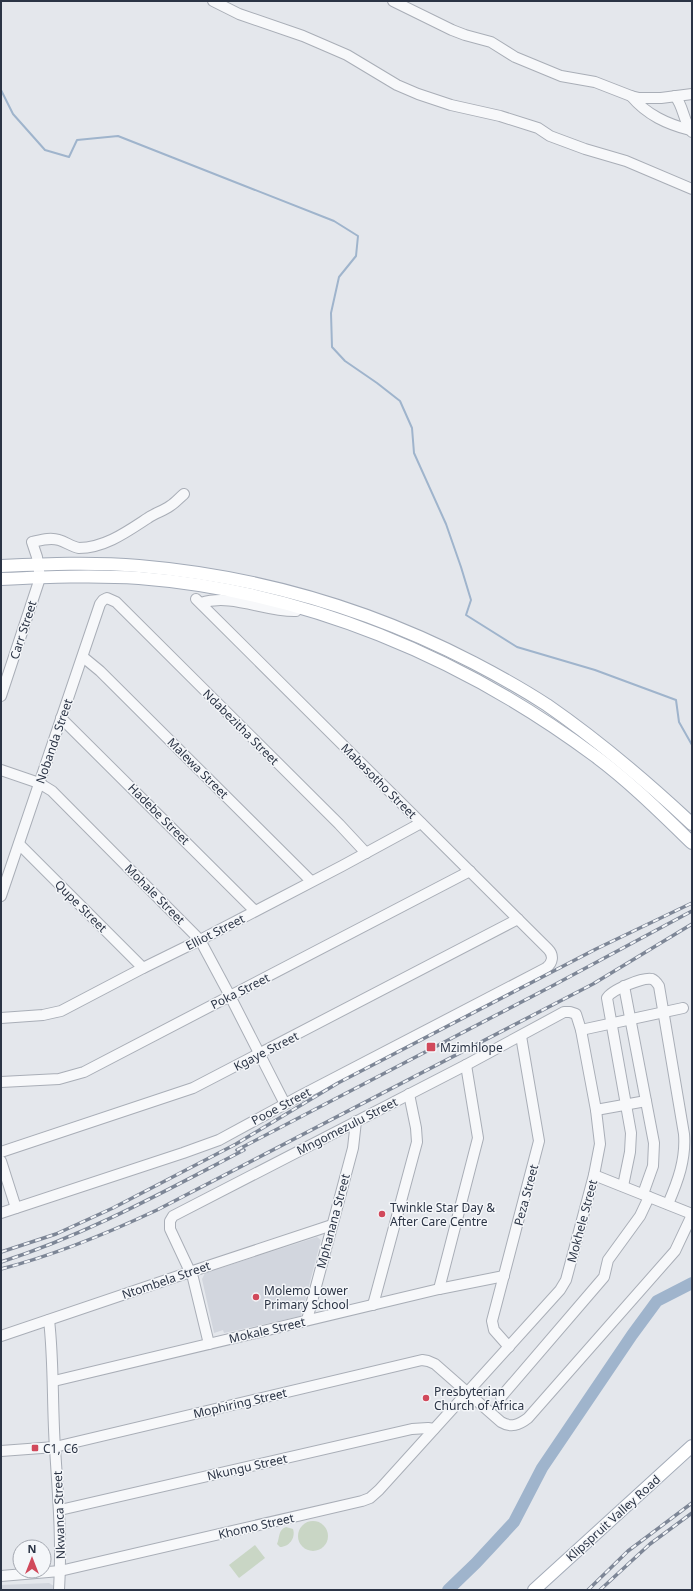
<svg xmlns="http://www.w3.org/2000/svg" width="693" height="1591" font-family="'Noto Sans',sans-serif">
  <rect width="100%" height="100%" fill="#e4e7ec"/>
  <g fill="#d2d6de">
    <path d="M317,1237L321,1240L301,1316L224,1333L223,1330L214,1333L202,1279L205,1273Z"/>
    <path d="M49,1583L54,1586V1590H1V1585Z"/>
  </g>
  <g fill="#c9d6c5">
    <circle cx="313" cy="1536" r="15"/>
    <path d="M286,1527L293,1529C296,1538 289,1547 280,1547L277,1544C280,1537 278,1530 286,1527Z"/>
    <path d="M255,1545L265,1558L239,1578L229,1565Z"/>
  </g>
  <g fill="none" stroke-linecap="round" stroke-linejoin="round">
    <path stroke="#9fb4cc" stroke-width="2" d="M1,90L13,114L45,150L69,157L77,140L118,136L334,221L358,236L356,256L339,277L331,313L332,347L345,361L377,383L400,401L412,428L414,453L446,524L461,567L471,600L466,615L517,647L595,670L676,700L679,722L692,745"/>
    <path stroke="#9fb4cc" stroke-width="12" d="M448,1590L476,1563L514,1522L542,1468L632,1335L657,1301L692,1283"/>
    <defs>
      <g id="minor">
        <path d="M213,1L239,14L303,36L347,55L397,85L418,94L451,105L500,116L538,128L550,136L585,149L626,161L692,189"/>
        <path d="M393,1L452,30L465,35L491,42L515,57L561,76L595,82L631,96L639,98H661L692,94"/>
        <path d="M631,96C647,115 667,124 690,130"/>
        <path d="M675,96C684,107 683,121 692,132"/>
        <path d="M201,603C232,593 265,612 296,611"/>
        <path d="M83,657L100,671L311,881"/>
        <path d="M1,696L40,578L37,557L32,542C41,540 50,537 59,540C66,542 72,547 79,548C105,548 128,531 148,518C155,513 163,511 170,506C175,503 179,498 184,494"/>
        <path d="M61,718L255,911"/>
        <path d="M1,770L39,783L52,791L200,940L230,996L285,1104"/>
        <path d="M19,844L143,968"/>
        <path d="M1,896L100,604L103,600L107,598L116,602L339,824L366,853"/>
        <path d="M624,986L654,1143L653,1166L643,1194"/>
        <path d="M1,1018L43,1015L61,1011L143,968L200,940L342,866L421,823"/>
        <path d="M581,1030L683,1008"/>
        <path d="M1,1082L59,1079L84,1072L470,871"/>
        <path d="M596,1110L646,1101"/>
        <path d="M1,1152L193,1088L518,919"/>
        <path d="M1,1161L16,1208"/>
        <path d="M594,1175L692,1214"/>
        <path d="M623,1186L630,1152L631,1133L607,998C611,990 643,977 652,979C655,980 657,983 659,986L684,1134C686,1159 678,1181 668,1204"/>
        <path d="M1,1213L183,1153L219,1140L300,1096L546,968C553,963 554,955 548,949L196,599"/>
        <path d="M439,1289L478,1138L466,1065"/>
        <path d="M373,1305L417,1142L416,1128L409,1094"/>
        <path d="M49,1320C54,1363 52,1405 55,1448C58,1495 62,1542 59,1590"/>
        <path d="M307,1320L353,1148L356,1121"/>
        <path d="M1,1336L190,1272L332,1225"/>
        <path d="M509,1347L494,1330L492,1321L539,1141L521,1036"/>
        <path d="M54,1381L439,1289L504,1276"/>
        <path d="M501,1397L604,1277L608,1260L640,1216L649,1197"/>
        <path d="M1,1451L55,1447L422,1360L428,1361L435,1364L501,1422C511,1428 519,1425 528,1418L675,1251L692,1215"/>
        <path d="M60,1510L412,1429L428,1428L434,1429"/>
        <path d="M1,1576L60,1571L362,1501L370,1498L379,1490L560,1290L566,1280L594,1175L600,1144L596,1110L581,1030L576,1014L570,1012H564L466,1065L173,1216L170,1221V1229L193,1278L209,1344"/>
      </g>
      <g id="major">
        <path d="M1,566C47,564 93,562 139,566C256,576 370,609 474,663C499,676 524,690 547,705C599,741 646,781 692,824"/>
        <path d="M1,579C47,577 94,575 139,578C305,591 462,657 595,756C630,782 661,813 692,843"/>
        <path d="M534,1590L692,1446"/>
      </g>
    </defs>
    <use href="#minor" stroke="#a9aeb7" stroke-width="12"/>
    <use href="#major" stroke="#a3abb8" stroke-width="14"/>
    <use href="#minor" stroke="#f7f8fa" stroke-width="10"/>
    <use href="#major" stroke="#fff" stroke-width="12"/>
    <defs>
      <g id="rail">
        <path d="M237,1150L554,985L692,911"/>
        <path d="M1,1252L56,1234L113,1208L236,1144L338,1083L596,949L692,903"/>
        <path d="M1,1262C88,1234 163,1192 244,1150"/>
        <path d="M1,1269C55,1255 106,1234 157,1210L593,984L692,924"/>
        <path d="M588,1590L628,1551L692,1503"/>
        <path d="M600,1590L650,1544L692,1513"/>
      </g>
    </defs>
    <use href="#rail" stroke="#7d8696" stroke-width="3.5"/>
    <use href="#rail" stroke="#f4f6f9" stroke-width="2" stroke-dasharray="6" stroke-linecap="butt"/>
  </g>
  <g fill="#d1495b" stroke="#f4f6f9" stroke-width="1.5">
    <rect x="426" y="1042" width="10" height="10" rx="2"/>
    <circle cx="382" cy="1214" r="4"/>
    <circle cx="256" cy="1297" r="4"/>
    <circle cx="426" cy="1398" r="4"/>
    <rect x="31" y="1444" width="8" height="8" rx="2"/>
  </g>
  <g text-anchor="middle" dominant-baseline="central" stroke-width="3" stroke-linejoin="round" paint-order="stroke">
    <g font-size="12" fill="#2b3445" stroke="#f4f6f9">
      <text transform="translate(23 630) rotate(-72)">Carr Street</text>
      <text transform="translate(241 727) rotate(45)">Ndabezitha Street</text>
      <text transform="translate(54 741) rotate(-71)">Nobanda Street</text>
      <text transform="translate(198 768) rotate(45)">Malewa Street</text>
      <text transform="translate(379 781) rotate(45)">Mabasotho Street</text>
      <text transform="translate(159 814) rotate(45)">Hadebe Street</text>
      <text transform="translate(155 894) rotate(45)">Mohale Street</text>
      <text transform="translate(81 906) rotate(45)">Qupe Street</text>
      <text transform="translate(215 932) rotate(-27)">Elliot Street</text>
      <text transform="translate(240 991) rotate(-27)">Poka Street</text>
      <text transform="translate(266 1051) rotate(-27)">Kgaye Street</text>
      <text transform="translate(281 1106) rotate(-28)">Pooe Street</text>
      <text transform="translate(347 1126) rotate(-27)">Mngomezulu Street</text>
      <text transform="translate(526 1195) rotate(-75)">Peza Street</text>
      <text transform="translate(333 1221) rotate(-75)">Mphanana Street</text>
      <text transform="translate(582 1221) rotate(-75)">Mokhele Street</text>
      <text transform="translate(166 1280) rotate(-19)">Ntombela Street</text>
      <text transform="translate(267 1330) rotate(-13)">Mokale Street</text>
      <text transform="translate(240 1403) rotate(-13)">Mophiring Street</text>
      <text transform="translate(247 1467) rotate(-13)">Nkungu Street</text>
      <text transform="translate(59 1515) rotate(-92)">Nkwanca Street</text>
      <text transform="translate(613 1518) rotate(-42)">Klipspruit Valley Road</text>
      <text transform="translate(256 1526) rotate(-13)">Khomo Street</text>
    </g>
    <g font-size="12" fill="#2b3445" stroke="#f4f6f9" text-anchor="start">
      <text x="440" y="1047">Mzimhlope</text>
      <text x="390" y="1207">Twinkle Star Day &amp;<tspan x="390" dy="14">After Care Centre</tspan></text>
      <text x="264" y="1290">Molemo Lower<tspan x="264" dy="14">Primary School</tspan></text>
      <text x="434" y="1391">Presbyterian<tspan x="434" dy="14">Church of Africa</tspan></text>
      <text x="43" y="1448">C1, C6</text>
    </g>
  </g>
  <rect width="693" height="1591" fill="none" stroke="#2b3445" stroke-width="4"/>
  <g transform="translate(32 1559)"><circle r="19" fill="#f4f6f9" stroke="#a4a8b1"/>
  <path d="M0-3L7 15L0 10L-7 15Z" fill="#d1495b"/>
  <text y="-6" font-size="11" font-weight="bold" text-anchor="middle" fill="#2b3445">N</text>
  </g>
</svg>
